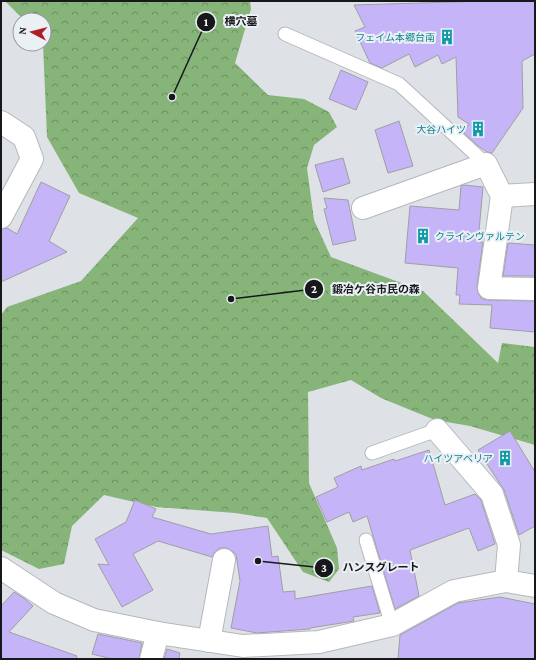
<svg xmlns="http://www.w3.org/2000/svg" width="536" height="660" font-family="'Crimson Pro','Noto Sans JP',serif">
  <defs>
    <pattern id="forest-crowns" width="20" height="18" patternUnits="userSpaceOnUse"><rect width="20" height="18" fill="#86b479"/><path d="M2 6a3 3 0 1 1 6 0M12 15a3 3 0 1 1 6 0" fill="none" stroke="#6d9162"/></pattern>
  </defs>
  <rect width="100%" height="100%" fill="#dee2e7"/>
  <path fill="url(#forest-crowns)" d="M5,1H250L251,9L235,63L268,95L304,99L329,112L337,127L314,145L307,168L314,220L331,257L423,291L498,363L502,343L535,347V445L470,426L435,420L381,398L351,380L308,392L309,483L337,548L339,569L329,582L303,572L267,518L235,513L156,507L104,495L72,526L64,564L39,569L1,550V457L2,455L1,429V315L7,307L81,281L138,218L79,193L47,137L43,44L44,20H24Z"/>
  <g fill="#c5b4f8" stroke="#a09ea4">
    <path d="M485,1H535V54L522,61L523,108L492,153L487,152L477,145L463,132L469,124L458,117L456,57L442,64L438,55L415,67L409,54L382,68L370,63L355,31L365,27L354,5Z"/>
    <path d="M341,70L368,82L356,110L329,99Z"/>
    <path d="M399,121L413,166L388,173L375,130Z"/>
    <path d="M343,158L350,183L323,192L315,165Z"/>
    <path d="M41,182L70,196L49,241L67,252L1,282V229L7,228L17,234Z"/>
    <path d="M464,185L483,187L478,242H483L477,286L478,293L482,299L489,300L535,301V332L490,328L492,305L459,304L460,295H456L458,268L405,263L410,206L459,210L461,186Z"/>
    <path d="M324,198L348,200L356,240L333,245L324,209L327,208Z"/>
    <path d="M508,243L535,245V276H503Z"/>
    <path d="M510,431L535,472V526L519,535L504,490L478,450Z"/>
    <path d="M429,450L445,505L475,494L481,500L495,544L478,551L469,528L410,550L419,596L395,609L367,516L353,522L349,512L327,522L316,497L338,487L334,478L361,466L362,470L394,459L395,461Z"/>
    <path d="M135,500L156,509L152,517L211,534L268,526L272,557L278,556L283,592L295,591V599L372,586L380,613L353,617L354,621L310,628V629L257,633L231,628L240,581L236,554L227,548H220L215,552L212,557L158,541L133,554L153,590L122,607L98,564L109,565L95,539L126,522Z"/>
    <path d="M14,592L25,599L33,606L9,632L77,656L76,659H1V606Z"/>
    <path d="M500,597L535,604V659H398L400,635L458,603Z"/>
    <path d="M98,634L142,643L139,659H112L92,654Z"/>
    <path d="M167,649L180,653L179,659H164Z"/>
  </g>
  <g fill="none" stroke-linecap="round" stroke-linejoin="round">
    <defs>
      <g id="lane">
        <path d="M285,34L399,84L486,164"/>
        <path d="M372,453L437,430"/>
        <path d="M366,540L392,625"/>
      </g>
      <g id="street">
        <path d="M1,122L24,137L32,159L1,217"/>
        <path d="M502,196L489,288L535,289"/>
        <path d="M363,208L486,164L502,196L535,194"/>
        <path d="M437,430L492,494L509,545L506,581"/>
        <path d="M1,568L54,603L94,620L158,633L243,646L319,642L392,625L454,591L506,581L535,586"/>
        <path d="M209,641L224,560"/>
        <path d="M151,659L158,633"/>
      </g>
    </defs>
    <use href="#lane" stroke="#b4b8bc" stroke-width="15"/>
    <use href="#street" stroke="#b4b8bc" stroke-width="24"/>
    <use href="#lane" stroke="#fff" stroke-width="13"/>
    <use href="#street" stroke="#fff" stroke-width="22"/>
  </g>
  <defs>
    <symbol id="building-bare" viewBox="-9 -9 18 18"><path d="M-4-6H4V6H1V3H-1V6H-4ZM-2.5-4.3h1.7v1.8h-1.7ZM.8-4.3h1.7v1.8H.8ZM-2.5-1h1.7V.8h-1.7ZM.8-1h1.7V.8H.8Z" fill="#0f9aa8" stroke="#ebf0f5" stroke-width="2.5" paint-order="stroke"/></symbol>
  </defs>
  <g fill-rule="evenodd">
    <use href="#building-bare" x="436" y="26" width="22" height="22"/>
    <use href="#building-bare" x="467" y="118" width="22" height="22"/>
    <use href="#building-bare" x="412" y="225" width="22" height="22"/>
    <use href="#building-bare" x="494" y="447" width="22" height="22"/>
  </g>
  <g text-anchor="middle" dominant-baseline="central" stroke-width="4" stroke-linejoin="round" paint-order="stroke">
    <g font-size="10" fill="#0d838f" stroke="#ebf0f5" text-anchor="end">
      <text x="435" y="37">フェイム本郷台南</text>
      <text x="466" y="129">大谷ハイツ</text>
      <text x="435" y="236" text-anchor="start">クラインヴァルテン</text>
      <text x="493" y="458">ハイツアベリア</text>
    </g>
  </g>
  <path fill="none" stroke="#16181a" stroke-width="1.5" d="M172 97L206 22M231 299L314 289M258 561L324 568"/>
  <g fill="#16181a" stroke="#ebf0f5" stroke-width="1.5">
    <circle cx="172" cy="97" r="4"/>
    <circle cx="231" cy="299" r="4"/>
    <circle cx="258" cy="561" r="4"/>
    <circle cx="206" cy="22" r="10"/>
    <circle cx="314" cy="289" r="10"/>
    <circle cx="324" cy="568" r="10"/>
  </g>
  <g font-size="12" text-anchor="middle" font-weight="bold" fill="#fff">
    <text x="206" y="26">1</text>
    <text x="314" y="293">2</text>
    <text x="324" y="572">3</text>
  </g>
  <g font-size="11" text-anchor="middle" font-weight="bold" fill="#16181a" stroke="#ebf0f5" stroke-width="4" stroke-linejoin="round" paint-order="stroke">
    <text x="241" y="25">横穴墓</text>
    <text x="376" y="293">鍛冶ケ谷市民の森</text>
    <text x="381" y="571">ハンスグレート</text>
  </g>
  <rect width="536" height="660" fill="none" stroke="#16181a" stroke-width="4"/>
  <g transform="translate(32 32) rotate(277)"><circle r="19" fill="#ebf0f5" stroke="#969a9d"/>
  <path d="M0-3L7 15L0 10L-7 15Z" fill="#af1d25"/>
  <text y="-6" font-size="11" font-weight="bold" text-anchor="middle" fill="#16181a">N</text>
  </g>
</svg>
